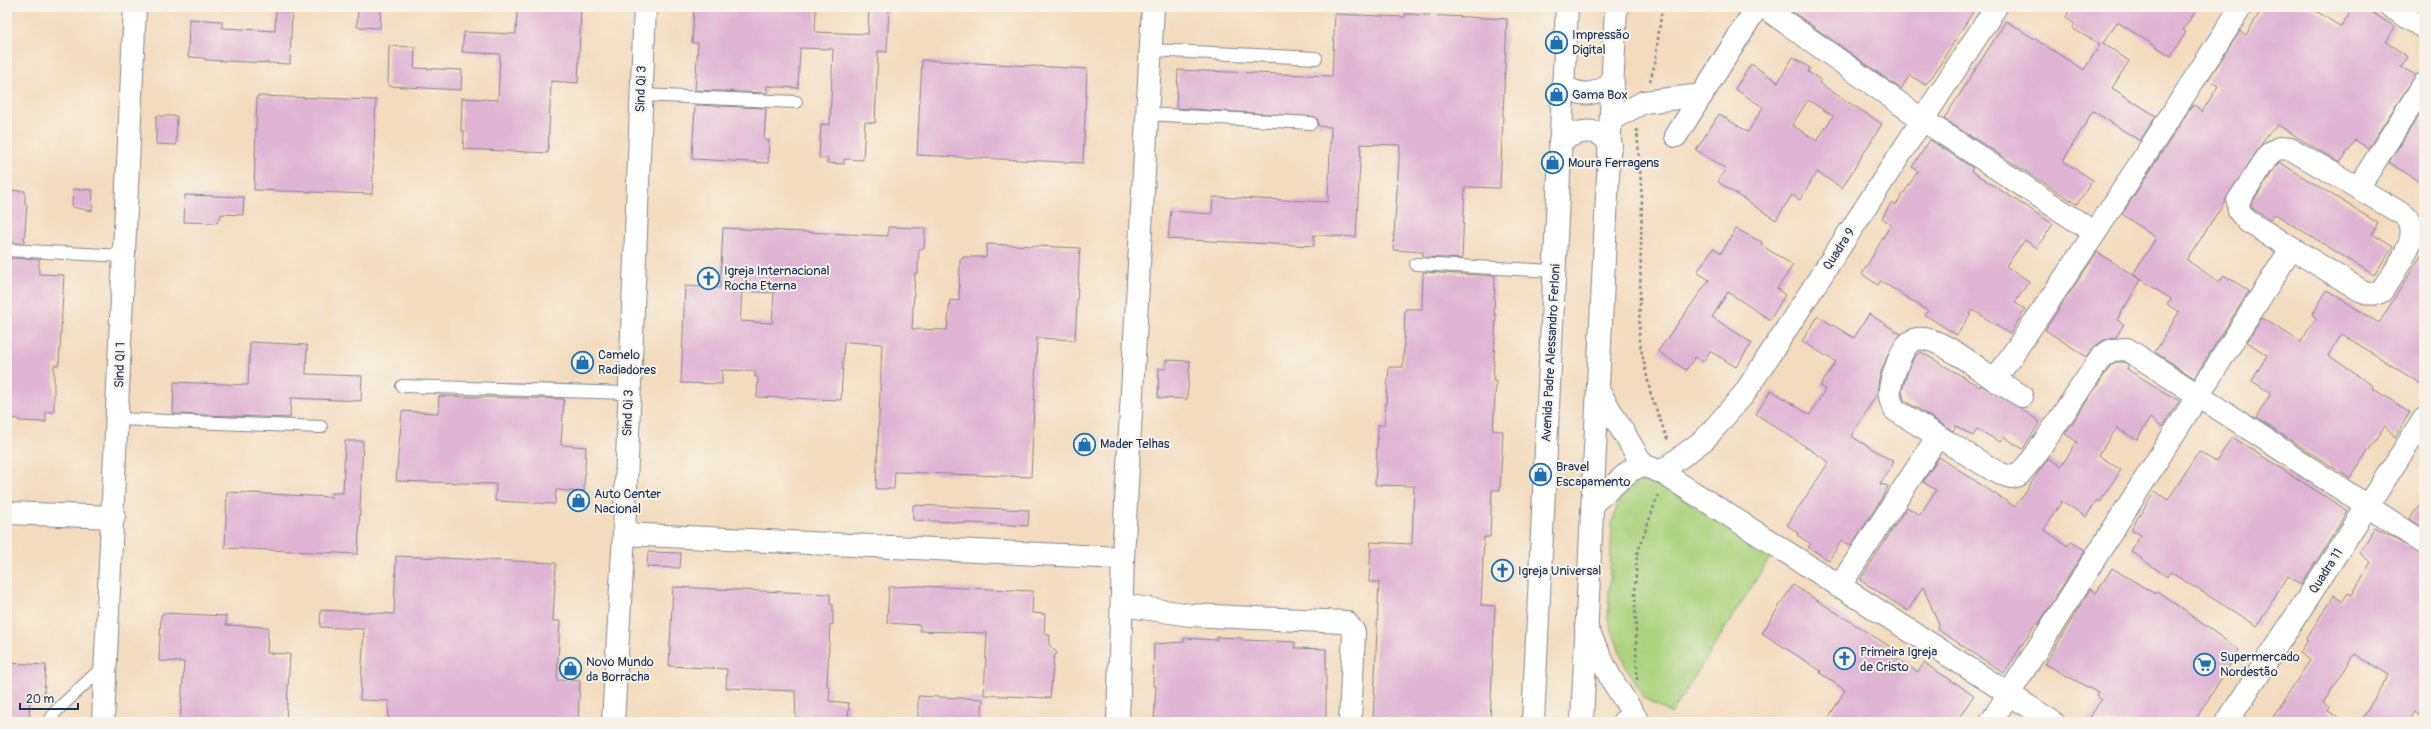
<svg xmlns="http://www.w3.org/2000/svg" width="2431" height="729" font-family="Pangolin,sans-serif">
  <rect width="100%" height="100%" fill="#f7f3e8"/>
  <filter id="ink" filterUnits="userSpaceOnUse"><feTurbulence type="fractalNoise" baseFrequency=".025" numOctaves="2"/><feDisplacementMap in="SourceGraphic" scale="8" xChannelSelector="R" yChannelSelector="G"/><feConvolveMatrix kernelMatrix="1 2 1 2 8 2 1 2 1" color-interpolation-filters="sRGB"/></filter>
  <filter id="wash" filterUnits="userSpaceOnUse"><feTurbulence type="fractalNoise" baseFrequency=".012" numOctaves="4" result="noise"/><feDisplacementMap in="SourceGraphic" scale="16" xChannelSelector="R" yChannelSelector="G"/><feGaussianBlur stdDeviation="0.9" result="paint"/><feColorMatrix in="noise" values="0 0 0 0 0 0 0 0 0 0 0 0 0 0 0 0 0 1.4 0 .05"/><feComposite in="paint" operator="in"/></filter>
  <g filter="url(#wash)">
    <rect width="100%" height="100%" fill="#f2dcbd"/>
    <path fill="#abd27d" stroke="#63806e" d="M1640,480H1654L1771,556L1671,714L1644,698L1623,661L1608,619L1612,524L1620,495Z"/>
    <g id="blocks">
      <g fill="#dfb4d3" fill-rule="evenodd">
        <path d="M276,7H292L290,64L205,60V58L188,57L189,19L222,21V28L275,31Z"/>
        <path d="M358,7H381L380,28L357,27Z"/>
        <path d="M517,7H581L578,83L551,81L548,153L463,149L464,131H461L462,98L498,100L500,54L462,52L464,32L516,34Z"/>
        <path d="M694,7H816L815,32L868,34L869,7H889L887,52L878,51L875,123L865,122L863,160L844,159V164L827,163L828,158H819L821,124L830,125L833,49L800,48L798,88L767,86V93L695,90L698,43H692Z"/>
        <path d="M1786,7H1976L1932,77L1925,85L1910,75L1901,89Z"/>
        <path d="M2070,7H2198L2183,30L2186,32L2171,56L2117,22L2103,43L2129,61L2112,88L2156,116L2140,141L2093,111L2063,161L2093,180L2077,204L1944,119L2006,21L2084,70L2100,45L2072,28L2075,24L2066,18Z"/>
        <path d="M2263,7H2310L2341,27L2354,7H2364L2395,27L2386,42L2408,57L2401,67L2416,75L2368,148L2355,140L2340,163L2278,125L2268,134L2187,260L2219,282L2224,275L2249,291L2194,378L2155,352L2179,312L2167,304L2171,299L2133,274L2156,238L2122,214L2193,105L2202,112L2218,86L2208,80L2240,31L2246,35Z"/>
        <path d="M1335,14L1405,17V14L1507,19L1500,188L1465,187L1462,259L1423,257V252L1393,250L1400,145L1361,144L1356,237L1314,235V246L1168,239L1171,211L1212,214L1213,197L1328,202L1331,127L1318,126V120L1315,117L1176,108L1178,70L1332,76Z"/>
        <path d="M389,46L415,47L414,68L462,70L461,90L388,86Z"/>
        <path d="M1793,57L1810,68L1808,72L1821,80L1819,83L1882,124L1842,188L1817,172L1800,200L1792,195L1776,220L1718,182L1726,169L1696,150L1719,114L1748,132L1763,107L1735,89L1751,64L1778,82ZM1808,100L1833,116L1817,141L1792,125Z"/>
        <path d="M922,60L1087,69L1083,163L917,155Z"/>
        <path d="M257,96L376,100L372,194L254,190Z"/>
        <path d="M695,105L766,108L764,140H769L768,163L692,159Z"/>
        <path d="M2424,107V185L2389,162Z"/>
        <path d="M156,116H177L176,145L156,144Z"/>
        <path d="M1930,140L1973,168L1971,171L2053,224L2037,248L2025,240L2006,266L2029,281L2015,303L2025,309L2010,334L1973,310L1957,335L1925,315L1928,311L1881,281L1878,285L1862,274L1891,224L1882,218L1891,203L1896,205L1918,171L1912,167Z"/>
        <path d="M2279,162L2378,223L2372,234L2393,247L2374,275L2275,214L2270,219L2253,209L2251,204Z"/>
        <path d="M73,189L93,190L92,211L72,207Z"/>
        <path d="M7,190L25,191V205H27L24,243H7Z"/>
        <path d="M185,195L244,197L243,215L222,214L217,223L184,222Z"/>
        <path d="M888,227L925,228L924,249H919L918,273H915L912,329L947,330L950,300L959,301L960,259H963V257H986L987,244L1080,248L1075,340L1037,338L1031,477L895,472L894,489H876L882,344L844,342L841,400L757,397L758,377H755V371L722,370V384L681,383L685,286L720,288L723,228L888,236ZM742,291L774,293L772,323L740,321Z"/>
        <path d="M1736,229L1762,242L1761,245L1793,265L1777,289L1785,295L1770,320L1728,292L1712,317L1752,343L1736,367L1710,351L1703,362L1695,357L1686,370L1658,351L1709,280L1697,272L1713,248L1721,253Z"/>
        <path d="M2424,251V386L2342,334L2328,355L2373,386L2372,388L2410,412L2395,437L2385,426L2350,478L2256,418L2271,393L2252,381L2267,355L2247,342L2262,318L2301,342L2316,317L2312,315L2327,290L2379,323Z"/>
        <path d="M2097,252L2141,280L2117,320L2124,324L2116,337L2106,339L2096,345L2087,357L2045,330Z"/>
        <path d="M7,258L39,259V274L64,275L59,365H54V412H46V422L19,421V419L7,418Z"/>
        <path d="M1423,272L1495,276L1494,314H1496L1493,381H1496L1493,430L1503,431L1500,490H1492L1490,537H1484L1481,605L1495,606L1490,722L1388,718L1387,722H1373L1379,582H1369L1371,542L1412,544L1414,486L1375,485L1378,425H1384L1385,416L1389,367H1403L1405,309H1422Z"/>
        <path d="M1869,314L1901,334L1888,354L1879,378L1877,394L1851,436L1894,462L1880,484L1888,486L1882,498L1851,546L1842,540L1829,560L1808,547L1811,544L1797,535L1798,533L1787,525L1829,462L1756,414L1771,390L1810,415L1825,389L1820,386L1836,362L1802,341L1818,316L1854,338Z"/>
        <path d="M250,342L307,345L306,374L362,376L361,401L291,398L290,418L173,414L174,382L248,385Z"/>
        <path d="M1921,352L1980,387L1981,385L2020,408L2040,422L2023,449L2004,437L2000,442L1977,429L1973,436L1956,426L1953,431L1904,400L1902,391L1907,374L1914,357Z"/>
        <path d="M1166,360L1190,361L1187,399L1158,398L1159,368L1166,369Z"/>
        <path d="M2116,362H2124L2129,365L2127,369L2179,401L2162,427L2150,418L2137,440L2117,428L2098,455L2121,470L2099,502L2097,500L2086,517L2062,501L2044,530L2068,546L2071,542L2085,550L2038,625L2036,623L2004,673L1937,629L1939,625L1923,587L1908,611L1860,580L1907,507L1920,515L1936,490L1923,482L1939,457L2015,507L2048,458L2061,466L2077,442L2065,434L2111,365Z"/>
        <path d="M439,396L564,399L561,445L586,447L584,492L556,490L555,504L495,501L496,484L396,481L402,411L438,413Z"/>
        <path d="M2232,437L2348,511L2301,585L2288,576L2257,626L2170,572L2167,577L2131,551L2141,535L2131,529L2155,491L2168,500L2199,451L2216,462Z"/>
        <path d="M345,441H363L358,554L225,548L227,492L331,497V493H343Z"/>
        <path d="M2424,497V528L2410,519Z"/>
        <path d="M913,505L1029,510L1028,526L913,520Z"/>
        <path d="M2375,528L2424,555V719L2414,712L2407,722H2360L2389,675L2355,654L2323,703L2330,707L2328,711L2346,722H2270L2310,660L2300,653L2308,640L2306,639L2334,595L2343,601L2348,593L2352,595L2371,562L2359,553Z"/>
        <path d="M648,552L681,553L680,568L647,567Z"/>
        <path d="M396,556L556,563L553,621H560L557,680L580,681L578,722H388L389,701L360,700L364,629L320,627L321,610L394,614Z"/>
        <path d="M2112,568L2155,594L2157,591L2239,650L2194,722H2087L2101,700L2096,696L2098,693L2045,664L2090,589L2096,593Z"/>
        <path d="M1793,585L1892,648L1888,653L1918,672L1924,663L1974,695L1956,722H1826L1845,690L1820,673L1821,671L1762,633Z"/>
        <path d="M920,586L1033,591L1032,613L1045,614L1044,635H1050L1049,645L1057,653L1054,657L1050,698L984,695L987,633L920,631V625L887,623L889,587Z"/>
        <path d="M673,587L830,594V604L833,605V625L830,624L827,686L830,687L829,701L849,703L848,722L796,721L795,691L726,688L727,669L669,666Z"/>
        <path d="M164,613L226,616V625L268,627L267,653L290,654L286,722H180L184,662L159,661L161,615Z"/>
        <path d="M1217,637L1242,638V640L1295,642V648L1326,649V722H1154L1156,686H1153L1154,644L1184,642V638L1217,640Z"/>
        <path d="M7,663L46,665L44,694H30L29,722H7Z"/>
        <path d="M918,696L983,699L981,722H918Z"/>
      </g>
    </g>
  </g>
  <g filter="url(#ink)">
    <use href="#blocks" fill-opacity="0" stroke="#86868e" stroke-width="1"/>
    <g fill="none" stroke-linecap="round" stroke-linejoin="round">
      <defs>
        <g id="service">
          <path d="M1150,50L1316,58"/>
          <path d="M641,95L796,102"/>
          <path d="M1147,114L1311,123"/>
          <path d="M7,250L124,256"/>
          <path d="M1416,264L1555,271"/>
          <path d="M402,386L628,393"/>
          <path d="M118,419L321,427"/>
          <path d="M49,722L56,711L105,665"/>
        </g>
        <g id="minor">
          <path d="M1764,7L1923,120L2095,233L1995,380C1978,369 1931,329 1912,341C1902,347 1899,360 1895,370C1890,386 1886,395 1895,410L1998,473L2011,477L2019,475L2034,457L2102,356L2112,350L2127,349L2424,543"/>
          <path d="M2391,7L2424,28"/>
          <path d="M1612,119L1644,102L1702,95"/>
          <path d="M1676,136L1757,7"/>
          <path d="M2358,188L2404,215C2427,233 2393,272 2382,291C2374,296 2368,293 2360,290L2247,221L2239,211L2238,201L2270,153L2279,148L2291,149L2358,188L2424,84"/>
          <path d="M2095,233L2241,7"/>
          <path d="M1995,380L2022,396"/>
          <path d="M1643,465L1661,472L2053,722"/>
          <path d="M1661,472L1705,439L1744,394L1996,7"/>
          <path d="M1593,503L1631,470L1643,465L1598,390"/>
          <path d="M7,513L114,517"/>
          <path d="M624,534L1123,558"/>
          <path d="M1839,587L1938,436"/>
          <path d="M1123,605L1190,615L1346,622L1354,632L1350,722"/>
          <path d="M1586,627L1610,677L1636,718L1623,722"/>
          <path d="M103,722L135,7"/>
          <path d="M613,722L624,534L645,7"/>
          <path d="M1118,722L1123,558L1153,7"/>
          <path d="M1991,722L2291,249"/>
          <path d="M2227,722L2424,419"/>
        </g>
        <g id="secondary">
          <path d="M1562,86C1583,97 1593,96 1613,83"/>
          <path d="M1560,142C1570,134 1587,128 1599,134C1604,136 1608,142 1611,145"/>
          <path d="M1533,722L1567,7"/>
          <path d="M1582,722L1616,7"/>
        </g>
      </defs>
      <use href="#service" stroke="#86868e" stroke-width="14"/>
      <use href="#minor" stroke="#86868e" stroke-width="24"/>
      <use href="#secondary" stroke="#86868e" stroke-width="24"/>
      <g stroke="#86868e" stroke-width="2.5" stroke-dasharray="3 3" stroke-linecap="butt">
        <path d="M1650,81L1655,63L1662,7"/>
        <path d="M1637,129L1642,198L1639,340L1651,395L1668,441"/>
        <path d="M1637,680L1635,593L1637,554L1658,495"/>
      </g>
      <use href="#service" stroke="#fff" stroke-width="12"/>
      <use href="#minor" stroke="#fff" stroke-width="22"/>
      <use href="#secondary" stroke="#fff" stroke-width="22"/>
    </g>
  </g>
  <defs>
    <symbol id="shop-ring" viewBox="-11 -11 22 22"><circle r="9.5" fill="#f7f3e8" stroke="#1f6fb2" stroke-width="1.5"/><path d="M-5-2.5h2.3a2.7 3.5 0 0 1 5.4 0H5L5.5 6h-11ZM-1.5-2.5h3a1.5 2.3 0 0 0-3 0Z" fill="#1f6fb2"/></symbol>
    <symbol id="church-ring" viewBox="-11 -11 22 22"><circle r="9.5" fill="#f7f3e8" stroke="#1f6fb2" stroke-width="1.5"/><path d="M-1.2-6h2.4v3.5h3.3v2.4h-3.3V6h-2.4V-.1h-3.3v-2.4h3.3Z" fill="#1f6fb2"/></symbol>
    <symbol id="supermarket-ring" viewBox="-11 -11 22 22"><circle r="9.5" fill="#f7f3e8" stroke="#1f6fb2" stroke-width="1.5"/><path d="M-6-5.5h2.5l.6 2H6L4.5 2H-2.5L-4.4-4H-6ZM-1.5 3.2a1.3 1.3 0 1 0 .1 0ZM3 3.2a1.3 1.3 0 1 0 .1 0Z" fill="#1f6fb2"/></symbol>
  </defs>
  <g fill-rule="evenodd">
    <use href="#shop-ring" x="1544" y="30" width="25" height="25"/>
    <use href="#shop-ring" x="1544" y="82" width="25" height="25"/>
    <use href="#shop-ring" x="1540" y="150" width="25" height="25"/>
    <use href="#church-ring" x="696" y="266" width="25" height="25"/>
    <use href="#shop-ring" x="570" y="350" width="25" height="25"/>
    <use href="#shop-ring" x="1072" y="432" width="25" height="25"/>
    <use href="#shop-ring" x="1528" y="462" width="25" height="25"/>
    <use href="#shop-ring" x="566" y="488" width="25" height="25"/>
    <use href="#church-ring" x="1490" y="558" width="25" height="25"/>
    <use href="#church-ring" x="1832" y="646" width="25" height="25"/>
    <use href="#supermarket-ring" x="2192" y="652" width="25" height="25"/>
    <use href="#shop-ring" x="558" y="656" width="25" height="25"/>
  </g>
  <g text-anchor="middle" dominant-baseline="central" stroke-width="4" stroke-linejoin="round" paint-order="stroke">
    <g font-size="13" fill="#1b2f5e" stroke="#f7f3e8" text-anchor="start">
      <text x="1572" y="35">Impressão<tspan x="1572" dy="15">Digital</tspan></text>
      <text x="1572" y="95">Gama Box</text>
      <text x="1568" y="163">Moura Ferragens</text>
      <text x="724" y="271">Igreja Internacional<tspan x="724" dy="15">Rocha Eterna</tspan></text>
      <text x="598" y="355">Camelo<tspan x="598" dy="15">Radiadores</tspan></text>
      <text x="1100" y="444">Mader Telhas</text>
      <text x="1556" y="467">Bravel<tspan x="1556" dy="15">Escapamento</tspan></text>
      <text x="594" y="494">Auto Center<tspan x="594" dy="15">Nacional</tspan></text>
      <text x="1518" y="571">Igreja Universal</text>
      <text x="1860" y="652">Primeira Igreja<tspan x="1860" dy="15">de Cristo</tspan></text>
      <text x="2220" y="657">Supermercado<tspan x="2220" dy="15">Nordestão</tspan></text>
      <text x="586" y="662">Novo Mundo<tspan x="586" dy="15">da Borracha</tspan></text>
    </g>
    <g font-size="13" fill="#1b2f5e" stroke="#f7f3e8">
      <text transform="translate(641 89) rotate(-88)">Sind Qi 3</text>
      <text transform="translate(1839 249) rotate(-57)">Quadra 9</text>
      <text transform="translate(1551 353) rotate(-87)">Avenida Padre Alessandro Ferloni</text>
      <text transform="translate(120 365) rotate(-88)">Sind QI 1</text>
      <text transform="translate(628 413) rotate(-88)">Sind Qi 3</text>
      <text transform="translate(2326 571) rotate(-57)">Quadra 11</text>
    </g>
  </g>
  <rect width="2431" height="729" fill="none" stroke="#f7f3e8" stroke-width="24"/>
  <path d="M20 703v6h58v-6" fill="none" stroke="#1b2f5e" stroke-width="2"/>
  <text x="26" y="703" font-size="12" fill="#1b2f5e" stroke="#f7f3e8" stroke-width="3" paint-order="stroke">20 m</text>
</svg>
